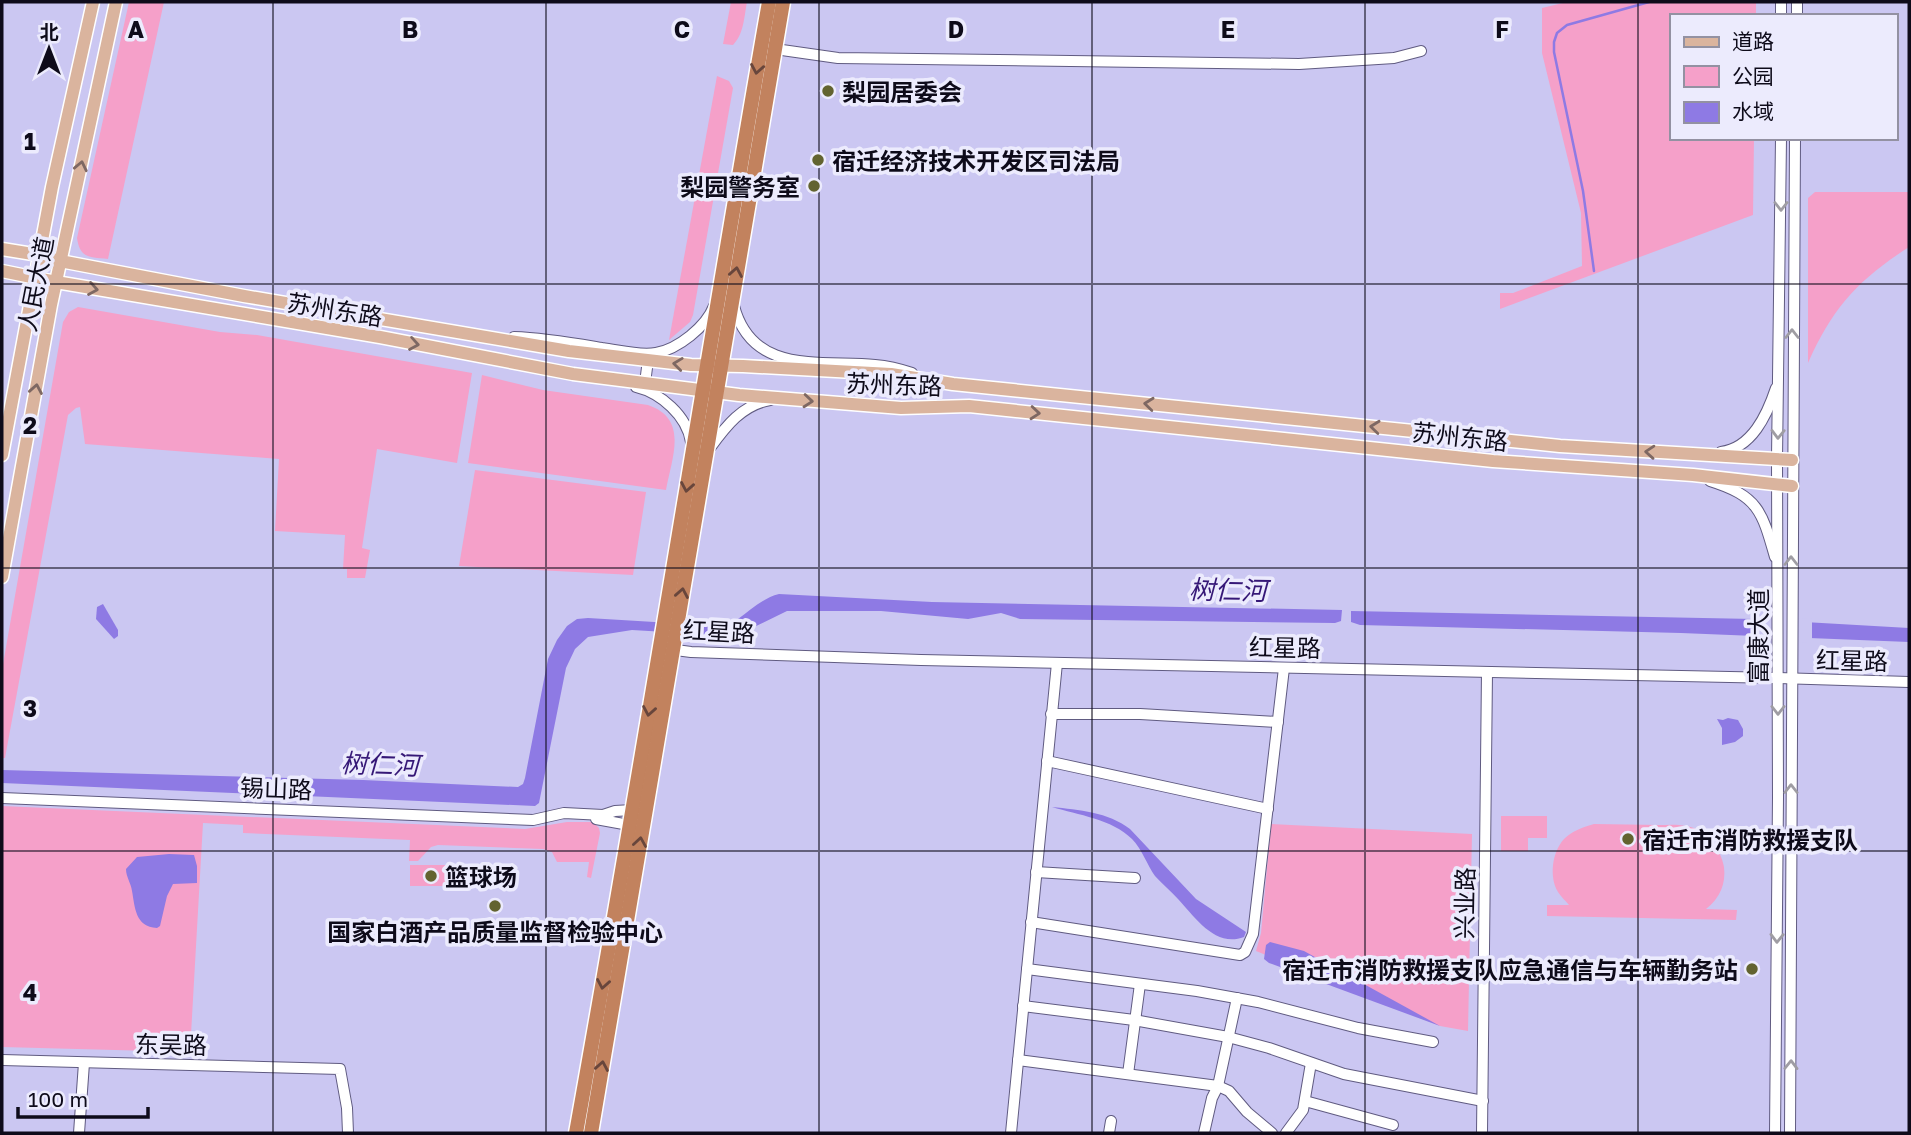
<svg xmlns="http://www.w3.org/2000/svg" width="1911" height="1135" font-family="'Golos Text','Noto Sans SC',sans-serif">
  <rect width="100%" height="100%" fill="#cbc7f2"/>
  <g fill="#f5a0c9">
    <path d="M129,2H164L108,259C90,257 80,259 77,238Z"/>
    <path d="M731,2H747C744,17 744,34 733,45L723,44Z"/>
    <path d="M1567,2H1756V16H1671V138H1754L1753,215L1500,309V293H1513L1582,266L1581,213L1542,53V8Z"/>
    <path d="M717,76L729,81L733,88L693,315L690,322L669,340Z"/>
    <path d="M1815,192H1909V247C1858,280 1833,307 1808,363V198Z"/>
    <path d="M78,307L220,332L257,335L472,373L457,463L377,449L362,548L370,550L365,578H347V569H343L345,535L275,531L279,459L85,444L80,407L76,408L68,415L5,758H2V670L63,322L69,312Z"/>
    <path d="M482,375L543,390L648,405C689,419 672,457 666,490L468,463Z"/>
    <path d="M475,470L646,492L633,575L459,566Z"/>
    <path d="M2,806L525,829L567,822H593L599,828L600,833L591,878L587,877L589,862H557L552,852L543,849L438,845L431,847L418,861H409L410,840L243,833V825L203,823L190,1052L2,1047Z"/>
    <path d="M1501,816H1547V838H1528V851H1501Z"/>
    <path d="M1271,824L1472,834L1468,1031L1440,1026L1256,951L1261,933Z"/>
    <path d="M1594,824C1616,824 1637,825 1659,825C1667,825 1677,824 1686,826C1705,829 1721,848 1724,867C1726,884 1720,898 1706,909L1737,910L1736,920L1547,916V905H1569C1566,901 1561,897 1558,892C1549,877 1552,852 1564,839C1572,831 1583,827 1594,824Z"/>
    <rect x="410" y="865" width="43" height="21"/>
  </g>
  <g fill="#8e7ae4">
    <path d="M779,594L932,602L1342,610L1341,621L1335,623L1020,619L1001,613L968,619L881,611H787L752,628L716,635L632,630L588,637L575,649L566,668L539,803L535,806L2,783V770L363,780L518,787L523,784L525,778L548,659L557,640L567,626L577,619L588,618L721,626C726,624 733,622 738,619C751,610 763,598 779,594Z"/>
    <path d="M103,604L118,630V636L114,639L96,619L97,607Z"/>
    <path d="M1351,611L1754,619L1909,628V642L1681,633L1360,625L1351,622Z"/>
    <path d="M1728,718L1738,720L1743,729V736L1735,742L1722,745V728L1717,719L1723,720Z"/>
    <path d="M1052,807C1079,810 1108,812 1130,829L1196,899L1246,932L1244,937C1215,948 1195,917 1178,899C1171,891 1162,884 1155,876C1147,865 1142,849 1132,839C1112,819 1078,815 1052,807Z"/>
    <path d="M169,854L194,855L197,866V883L173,884L167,896L160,926L157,928C135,927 135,907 132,891C131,883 126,877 126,869L137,857Z"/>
    <path d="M1270,942L1304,951L1440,1026L1269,963L1264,959L1266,945Z"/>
  </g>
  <path fill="#cbc7f2" d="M1755,616L1812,619V643L1755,640Z"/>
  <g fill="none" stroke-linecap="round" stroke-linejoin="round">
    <path stroke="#8e7ae4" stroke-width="2.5" d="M1594,271L1583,191L1554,52V42L1557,33L1567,25L1649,2"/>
    <defs>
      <g id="minor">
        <path d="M1781,16V2"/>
        <path d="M1797,16V2"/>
        <path d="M775,49L838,58L1299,64L1394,58L1421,51"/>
        <path d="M734,306C752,375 820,360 875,365C887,366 900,369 912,373"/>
        <path d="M514,337C544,338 572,343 602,348C619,350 638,356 656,353C678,349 706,327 714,306"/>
        <path d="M645,383L648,360"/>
        <path d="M636,387C661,393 687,416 691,442"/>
        <path d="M710,448C726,426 742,405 770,400"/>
        <path d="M1721,452C1752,448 1767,415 1776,388"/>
        <path d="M1710,481C1758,496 1762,511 1775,557"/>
        <path d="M668,649L691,652L921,660L1778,678L1909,682"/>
        <path d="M1051,714H1140L1278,722"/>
        <path d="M1047,761L1268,809"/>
        <path d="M2,798L533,820L564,813L603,815L615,811L632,810"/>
        <path d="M596,819L629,825"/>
        <path d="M1036,872L1135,878"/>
        <path d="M1031,922L1240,955L1245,952L1253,934L1284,668"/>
        <path d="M1027,969L1197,991L1258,1002L1358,1028L1433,1042"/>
        <path d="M1023,1006L1134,1020L1228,1037L1269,1048L1344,1074L1483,1101"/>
        <path d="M2,1060L340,1069L347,1108L348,1133"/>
        <path d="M1018,1060L1218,1086L1229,1091L1247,1112L1272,1133"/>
        <path d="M1128,1074L1140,984"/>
        <path d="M1305,1101L1393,1125"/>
        <path d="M79,1133L84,1063"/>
        <path d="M1011,1133L1057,663"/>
        <path d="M1109,1133L1111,1121"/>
        <path d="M1204,1133L1212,1098L1218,1086L1237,998"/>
        <path d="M1286,1133L1303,1110L1311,1063"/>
        <path d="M1482,1133L1487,672"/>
        <path d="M1775,1133L1778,797L1777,458L1781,138"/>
        <path d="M1790,1133L1795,138"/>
      </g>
      <g id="major">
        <path d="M2,249L39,255L60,261L244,296L569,351L691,365L743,366L891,374L953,384L1560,446L1792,460"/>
        <path d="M2,271L56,282L380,337L573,374L739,395L901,408L969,406L1493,461L1693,475L1792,486"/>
        <path d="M2,455L52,187L93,2"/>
        <path d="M2,577L51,305L116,2"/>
      </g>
      <g id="highway">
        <path d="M576,1133C644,757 703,379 769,2"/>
        <path d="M591,1133L783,2"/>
      </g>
    </defs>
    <use href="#minor" stroke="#605b81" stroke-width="12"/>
    <use href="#major" stroke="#fff" stroke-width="15"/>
    <use href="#highway" stroke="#fff" stroke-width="17"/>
    <use href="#minor" stroke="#fff" stroke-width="10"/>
    <use href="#major" stroke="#dab49e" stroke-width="12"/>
    <use href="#highway" stroke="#c2825e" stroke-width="14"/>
  </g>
  <defs><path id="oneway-chevron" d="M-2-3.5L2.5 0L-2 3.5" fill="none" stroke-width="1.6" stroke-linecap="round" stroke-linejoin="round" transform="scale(1.75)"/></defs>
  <g stroke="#68463c">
    <use href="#oneway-chevron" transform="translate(757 69) rotate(100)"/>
    <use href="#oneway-chevron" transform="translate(736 272) rotate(-80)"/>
    <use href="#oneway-chevron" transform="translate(687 487) rotate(100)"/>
    <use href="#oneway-chevron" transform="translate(682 593) rotate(-80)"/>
    <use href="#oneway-chevron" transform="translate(649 711) rotate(100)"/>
    <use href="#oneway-chevron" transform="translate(640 842) rotate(-81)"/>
    <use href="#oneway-chevron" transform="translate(603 984) rotate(100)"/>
    <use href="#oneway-chevron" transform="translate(602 1066) rotate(-80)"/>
  </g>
  <g stroke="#7e6863">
    <use href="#oneway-chevron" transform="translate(81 166) rotate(-78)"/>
    <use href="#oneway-chevron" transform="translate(93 289) rotate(10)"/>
    <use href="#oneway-chevron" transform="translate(414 344) rotate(10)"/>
    <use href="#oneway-chevron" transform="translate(678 364) rotate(-173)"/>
    <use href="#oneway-chevron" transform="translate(36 389) rotate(-80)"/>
    <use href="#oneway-chevron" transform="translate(808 401) rotate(5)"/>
    <use href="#oneway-chevron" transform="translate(1149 404) rotate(-174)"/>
    <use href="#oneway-chevron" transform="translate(1035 413) rotate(5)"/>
    <use href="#oneway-chevron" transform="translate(1375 427) rotate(-174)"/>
    <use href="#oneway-chevron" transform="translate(1650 452) rotate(-176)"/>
  </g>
  <g stroke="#9f9da3">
    <use href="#oneway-chevron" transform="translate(1781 206) rotate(90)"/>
    <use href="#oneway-chevron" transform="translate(1792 334) rotate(-90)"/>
    <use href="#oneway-chevron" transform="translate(1778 434) rotate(91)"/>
    <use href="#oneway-chevron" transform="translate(1791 561) rotate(-90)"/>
    <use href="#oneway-chevron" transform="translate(1778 710) rotate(90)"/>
    <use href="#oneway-chevron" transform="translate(1791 789) rotate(-90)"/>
    <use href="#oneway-chevron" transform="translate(1777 938) rotate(91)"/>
    <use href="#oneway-chevron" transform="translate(1791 1065) rotate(-89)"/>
  </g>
  <path fill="none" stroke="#0e0b1a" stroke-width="2" stroke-opacity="0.55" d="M273,2V1133M546,2V1133M819,2V1133M1092,2V1133M1365,2V1133M1638,2V1133M2,284H1909M2,568H1909M2,851H1909"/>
  <g fill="#626330" stroke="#ecebfd" stroke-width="2.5">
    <circle cx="828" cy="91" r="7"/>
    <circle cx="818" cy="160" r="7"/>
    <circle cx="814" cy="186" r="7"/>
    <circle cx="1628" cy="839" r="7"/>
    <circle cx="431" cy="876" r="7"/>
    <circle cx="495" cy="906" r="7"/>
    <circle cx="1752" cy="969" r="7"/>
  </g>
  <g text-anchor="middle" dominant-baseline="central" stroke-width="7" stroke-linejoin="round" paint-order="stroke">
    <g font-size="24" font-weight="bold" fill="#0e0b1a" stroke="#ecebfd" text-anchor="start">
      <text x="842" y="91">梨园居委会</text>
      <text x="832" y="160">宿迁经济技术开发区司法局</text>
      <text x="800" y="186" text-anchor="end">梨园警务室</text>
      <text x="1642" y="839">宿迁市消防救援支队</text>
      <text x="445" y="876">篮球场</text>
      <text x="495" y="931" text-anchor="middle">国家白酒产品质量监督检验中心</text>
      <text x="1738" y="969" text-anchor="end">宿迁市消防救援支队应急通信与车辆勤务站</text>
    </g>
    <g font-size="24" fill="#0e0b1a" stroke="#ecebfd">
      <text transform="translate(35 284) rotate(-79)">人民大道</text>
      <text transform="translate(335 309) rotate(9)">苏州东路</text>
      <text transform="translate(894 384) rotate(2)">苏州东路</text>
      <text transform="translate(1460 436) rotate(6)">苏州东路</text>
      <text transform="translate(719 631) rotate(3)">红星路</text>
      <text transform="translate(1757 636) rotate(-90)">富康大道</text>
      <text transform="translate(1285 647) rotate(1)">红星路</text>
      <text transform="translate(1852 660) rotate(1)">红星路</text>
      <text transform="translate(276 788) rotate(2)">锡山路</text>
      <text transform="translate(1464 903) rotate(-89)">兴业路</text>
      <text transform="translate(171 1044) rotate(1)">东吴路</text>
    </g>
    <g font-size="26" font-style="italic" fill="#361877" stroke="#ecebfd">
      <text transform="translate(1228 590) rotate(1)">树仁河</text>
      <text transform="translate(380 764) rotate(2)">树仁河</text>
    </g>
  </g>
  <g font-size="23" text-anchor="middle" font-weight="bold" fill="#0e0b1a" stroke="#ecebfd" stroke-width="7" stroke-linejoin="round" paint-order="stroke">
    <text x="136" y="38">A</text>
    <text x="410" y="38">B</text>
    <text x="682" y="38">C</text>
    <text x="956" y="38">D</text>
    <text x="1228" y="38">E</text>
    <text x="1502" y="38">F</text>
    <text x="30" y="150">1</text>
    <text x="30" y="434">2</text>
    <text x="30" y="717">3</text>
    <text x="30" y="1001">4</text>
  </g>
  <rect width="1911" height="1135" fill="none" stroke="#0e0b1a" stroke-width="7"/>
  <rect x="1670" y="14" width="228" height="126" fill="#ecebfd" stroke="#9391a2" stroke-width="2"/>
  <rect x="1684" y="37" width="35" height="10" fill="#dab49e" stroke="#9391a2" stroke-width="2"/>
  <text x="1732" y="49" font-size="21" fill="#0e0b1a">道路</text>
  <rect x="1684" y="66" width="35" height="21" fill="#f5a0c9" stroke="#9391a2" stroke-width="2"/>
  <text x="1732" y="84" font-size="21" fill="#0e0b1a">公园</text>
  <rect x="1684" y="102" width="35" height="21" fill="#8e7ae4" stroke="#9391a2" stroke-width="2"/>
  <text x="1732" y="119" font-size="21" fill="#0e0b1a">水域</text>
  <g transform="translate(49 49)" stroke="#ecebfd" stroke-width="5" paint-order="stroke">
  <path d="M0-5L12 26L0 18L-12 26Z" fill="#0e0b1a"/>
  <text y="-10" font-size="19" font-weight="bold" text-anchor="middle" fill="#0e0b1a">北</text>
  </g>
  <path d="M18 1107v10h130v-10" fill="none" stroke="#0e0b1a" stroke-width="3.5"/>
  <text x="28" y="1107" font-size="21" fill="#0e0b1a" stroke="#ecebfd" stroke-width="5" paint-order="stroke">100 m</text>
</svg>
